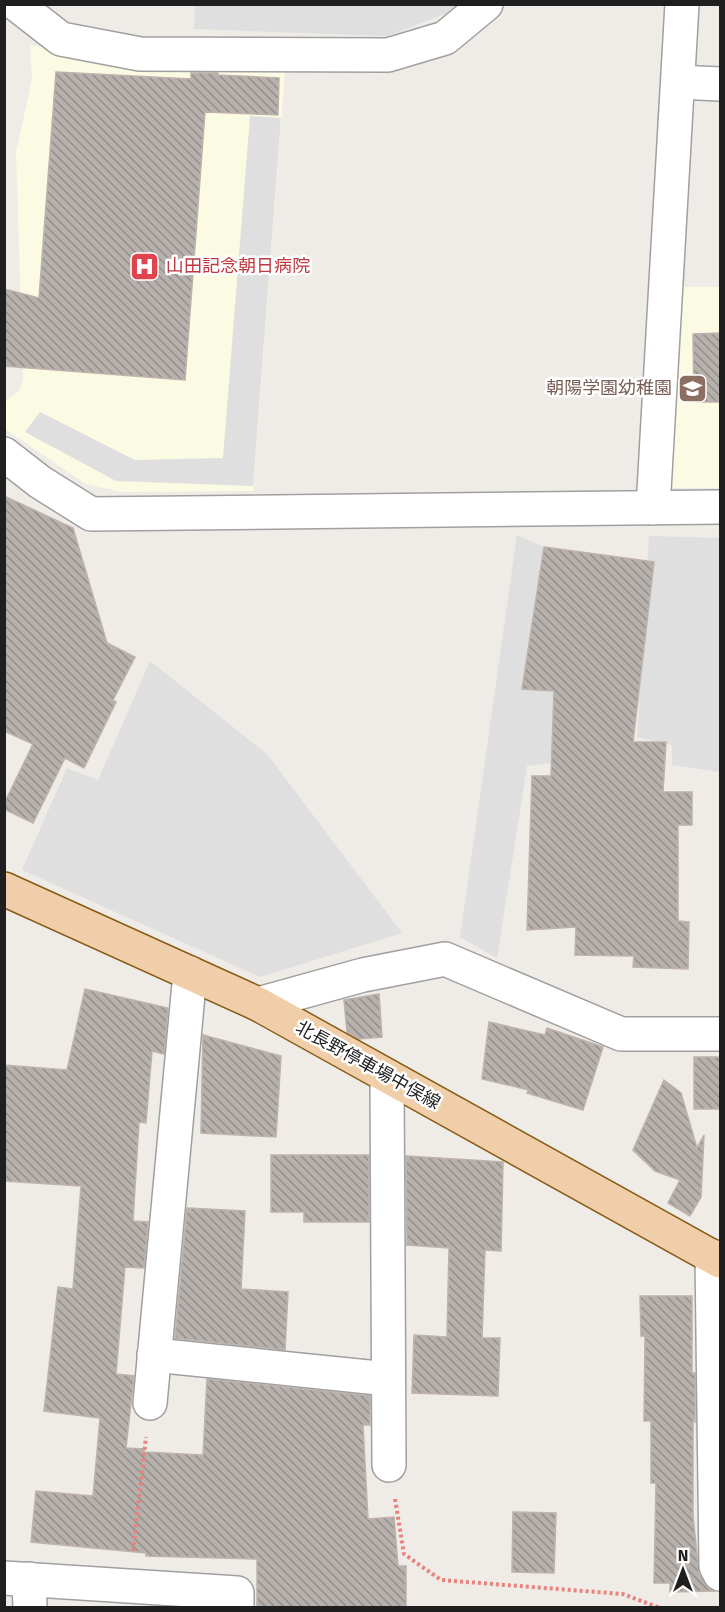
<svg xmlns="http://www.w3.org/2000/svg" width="725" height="1612" font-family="'Fira Sans','Noto Sans JP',sans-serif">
  <defs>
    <pattern id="building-back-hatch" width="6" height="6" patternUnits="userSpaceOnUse" patternTransform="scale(1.5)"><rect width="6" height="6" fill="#b7b1ad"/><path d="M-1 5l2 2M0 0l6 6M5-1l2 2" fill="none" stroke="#948f8c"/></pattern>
  </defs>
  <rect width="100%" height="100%" fill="#efebe7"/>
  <g fill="#fbfae3">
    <path d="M30,45L134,62L285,70L253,491L122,492L86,484L5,429V402L20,389L23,379L16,152L32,79Z"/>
    <path d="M672,287H720V488H658Z"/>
  </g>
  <g fill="#dfdfdf">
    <path d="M195,5H460L455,10L387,36L194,29Z"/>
    <path d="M250,116L281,118L253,486L116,481L25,432L40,412L135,460L223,458Z"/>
    <path d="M517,535L544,547L522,689L554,691L552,763L527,766L497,958L460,937Z"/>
    <path d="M649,536L720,538V772L672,765V745L637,737Z"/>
    <path d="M150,661L267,754L402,933L260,977L22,870L67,768L98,780Z"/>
  </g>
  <g fill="url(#building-back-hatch)" stroke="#beb2ab" stroke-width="1.5">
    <path d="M56,72L191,79V73H218V75L279,78L278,115L205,112L185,380L4,366V289L39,298Z"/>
    <path d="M720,333V402H694L693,334Z"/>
    <path d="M4,496L73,528L107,643L135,657L113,700L116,702L84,768L65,758L33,823L4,809V804L33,744L4,731Z"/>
    <path d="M544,547L654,562L633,742H666L663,792H692V825H678V921L689,922L688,969L633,967L634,956L575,955L576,927L527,930L532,776H551L554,691L522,689Z"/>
    <path d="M85,989L168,1008L164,1054L152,1051L146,1123L139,1122L133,1221L148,1222L144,1268L125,1267L116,1374L134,1376L126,1448L144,1449V1452L203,1455L207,1379L370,1396V1425H363L368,1519L394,1517L398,1566H406V1608H257V1559L146,1556V1553L31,1542L36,1491L93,1496L100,1418L44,1411L58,1287L73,1289L81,1186L4,1181V1065L67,1070Z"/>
    <path d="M379,994L382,1037L359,1039L347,1032L344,1000Z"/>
    <path d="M489,1022L545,1035L547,1028L603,1047L583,1110L527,1093L529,1090L482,1079Z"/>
    <path d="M203,1035L281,1056L276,1137L201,1133Z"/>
    <rect x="694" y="1057" width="26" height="52"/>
    <path d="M664,1080L681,1093L697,1148L704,1135L701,1197L690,1216L668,1203L680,1180L655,1171L633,1150Z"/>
    <path d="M271,1155H369V1222H304V1212H271Z"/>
    <path d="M406,1156L503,1162L501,1251L485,1250L482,1338H500L498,1396L412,1393L414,1335L447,1337L449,1248L407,1245Z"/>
    <path d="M187,1208L245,1211L241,1289L288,1292L285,1350L175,1338Z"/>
    <path d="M640,1296H692V1373H695V1422L693,1421V1516L699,1574L709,1589L715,1591L670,1592V1583H654L656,1483H651V1421H644L645,1336H641Z"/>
    <path d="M513,1512L556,1513L554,1573L512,1572Z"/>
  </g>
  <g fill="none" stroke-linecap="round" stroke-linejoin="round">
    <defs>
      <g id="minor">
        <path d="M16,4L61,39L140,54L388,55L445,38L486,4"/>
        <path d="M678,82L720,84"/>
        <path d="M4,454L40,482L91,514L720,507"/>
        <path d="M653,508L682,4"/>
        <path d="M258,1004L363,975L445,959L621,1034H720"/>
        <path d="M387,1076L389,1465"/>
        <path d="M712,1256L716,1566L720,1574"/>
        <path d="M154,1355L388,1379"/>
        <path d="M150,1403L190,973"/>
        <path d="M4,1578L237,1593V1608"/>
        <path d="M29,1579L30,1608"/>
      </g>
      <path id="major" d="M4,889L258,1004L720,1261"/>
    </defs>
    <use href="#minor" stroke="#a0a0a0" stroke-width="36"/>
    <use href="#major" stroke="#875b13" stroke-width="36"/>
    <g stroke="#e8837e" stroke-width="4" stroke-dasharray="3 3" stroke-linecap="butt">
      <path d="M395,1499L404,1554L441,1580L623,1594L660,1608"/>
      <path d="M133,1551L146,1437"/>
    </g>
    <use href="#minor" stroke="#fff" stroke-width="33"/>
    <use href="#major" stroke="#f0ceaa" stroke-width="33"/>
  </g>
  <defs>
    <symbol id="hospital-square" viewBox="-11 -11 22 22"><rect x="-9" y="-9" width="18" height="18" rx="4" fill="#e0444e" stroke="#fff"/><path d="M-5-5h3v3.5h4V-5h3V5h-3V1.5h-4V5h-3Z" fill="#fff"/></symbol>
    <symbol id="school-square" viewBox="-11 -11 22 22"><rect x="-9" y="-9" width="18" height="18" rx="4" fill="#8d6e63" stroke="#fff"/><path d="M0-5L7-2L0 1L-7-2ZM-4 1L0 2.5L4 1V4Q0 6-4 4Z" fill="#fff"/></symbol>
  </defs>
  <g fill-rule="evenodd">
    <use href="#hospital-square" x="128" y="250" width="33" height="33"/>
    <use href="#school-square" x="676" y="372" width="33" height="33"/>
  </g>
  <g text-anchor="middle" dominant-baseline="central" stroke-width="5" stroke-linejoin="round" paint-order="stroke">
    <g font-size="18" fill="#be3a42" stroke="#fff" text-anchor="start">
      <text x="166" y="266">山田記念朝日病院</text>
    </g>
    <g font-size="18" fill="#785e54" stroke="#fff" text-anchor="end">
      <text x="672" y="388">朝陽学園幼稚園</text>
    </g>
    <g font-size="18" fill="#1f1f1f" stroke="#fff">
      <text transform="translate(368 1065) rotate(29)">北長野停車場中俣線</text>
    </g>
  </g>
  <rect width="725" height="1612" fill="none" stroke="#1f1f1f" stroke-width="12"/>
  <g transform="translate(683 1570)" stroke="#ffffff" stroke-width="4.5" paint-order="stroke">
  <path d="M0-4.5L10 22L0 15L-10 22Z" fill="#1f1f1f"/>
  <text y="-9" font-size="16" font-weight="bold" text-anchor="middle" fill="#1f1f1f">N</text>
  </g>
</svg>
